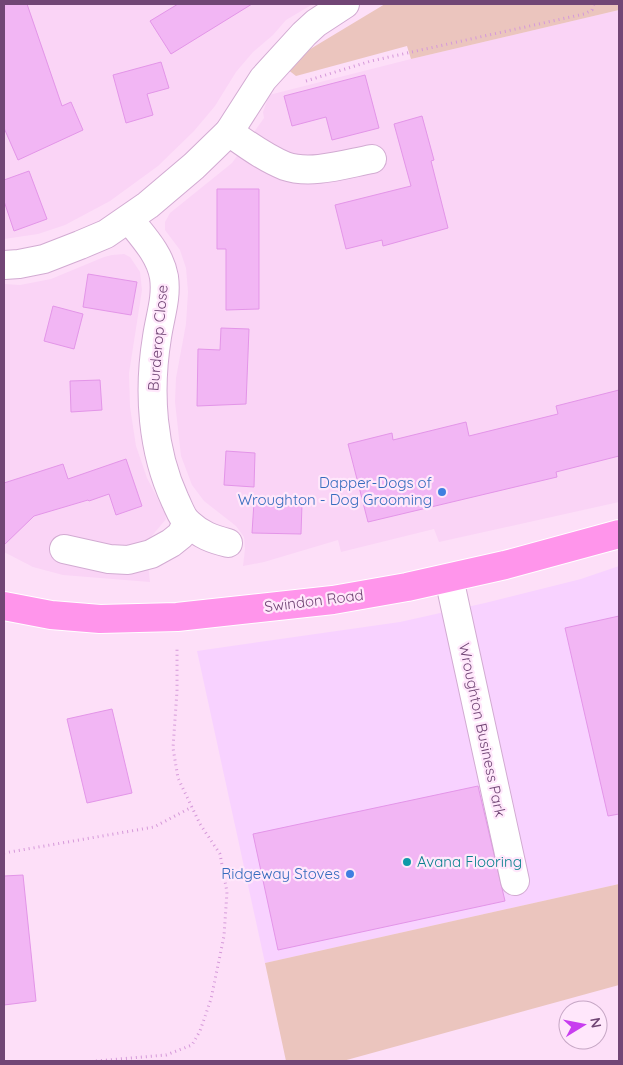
<svg xmlns="http://www.w3.org/2000/svg" width="623" height="1065" font-family="Quicksand,sans-serif">
<style>
.residential{fill:#fad4f6}
.commercial{fill:#f8d2ff}
.green{fill:#ebc5be}
.building{fill:#f2b6f4;stroke:#e395e8}
.lines{fill:none;stroke-linecap:round;stroke-linejoin:round}
.minor-casing{stroke:#d2abd2;stroke-width:30}
.major-casing{stroke:#fff;stroke-width:30}
.path{stroke:#d599d9;stroke-width:3;stroke-dasharray:1 4;stroke-linecap:butt}
.minor{stroke:#fff;stroke-width:28}
.major{stroke:#ff95eb;stroke-width:28}
.shop-dot{fill:#3f7fe0;stroke:#ffe7fb;stroke-width:2}
.culture-dot{fill:#0f9aa8;stroke:#ffe7fb;stroke-width:2}
.labels{text-anchor:middle;stroke-width:4.5;stroke-linejoin:round;paint-order:stroke}
.street-label{font-size:15px;fill:#714675;stroke:#ffe7fb}
.shop-label{font-size:15px;fill:#366cbe;stroke:#ffe7fb;text-anchor:end}
.culture-label{font-size:15px;fill:#0d838f;stroke:#ffe7fb;text-anchor:start}
</style>
<rect width="100%" height="100%" fill="#fddff8"/>
<g class="residential">
<path d="M4,4H313L286,20L273,35L253,52L236,72L215,106L194,131L158,166L110,201L65,225L38,234L4,239Z"/>
<path d="M619,10V502L439,542L434,529L341,552L338,540L264,562L243,566L245,549L244,537L236,526L204,501L192,485L181,456L175,402L176,378L186,324L188,292L186,268L180,250L165,230V222L170,213L232,163L264,118L263,112L269,95L411,59Z"/>
<path d="M124,254L130,257L140,272L142,290L129,373L130,407L136,446L147,478L165,513L166,519L150,538L146,546L150,582L63,575L33,567L4,552V284L20,285L51,279L104,257L112,255Z"/>
</g>
<path class="commercial" d="M619,566V884L265,963L197,651L400,622L485,603L581,579Z"/>
<g class="green">
<path d="M385,4H619V10L411,59L407,46L296,76L287,69L297,57Z"/>
<path d="M619,884V985L343,1061H286L265,963Z"/>
</g>
<g class="building">
<path d="M4,4H27L62,106L71,102L83,130L18,160L4,128Z"/>
<path d="M178,4H252L171,54L150,21Z"/>
<path d="M161,62L169,88L147,94L153,115L126,123L113,75Z"/>
<path d="M365,75L379,128L332,140L326,117L292,126L284,96Z"/>
<path d="M422,116L434,160L431,161L448,228L383,246L382,240L346,249L335,205L411,186L394,124Z"/>
<path d="M29,171L47,219L14,231L4,201V180Z"/>
<path d="M217,189H259V309L226,310V249H217Z"/>
<path d="M88,274L137,282L131,315L83,307Z"/>
<path d="M53,306L83,314L74,349L44,341Z"/>
<path d="M221,328L249,329L246,404L197,406L198,349L220,350Z"/>
<path d="M100,380L102,410L71,412L70,381Z"/>
<path d="M619,390V456L556,472L557,477L368,522L348,444L392,433L393,440L466,422L469,436L558,414L556,406Z"/>
<path d="M226,451L255,453L254,487L224,485Z"/>
<path d="M126,459L142,506L116,515L109,494L89,501L88,500L34,516L4,545V483L63,464L68,479Z"/>
<path d="M254,502L302,504L301,534L252,533Z"/>
<path d="M619,616V814L608,816L565,628Z"/>
<path d="M112,709L132,793L87,803L67,719Z"/>
<path d="M478,786L505,901L278,950L253,834Z"/>
<path d="M23,875L36,1001L4,1005V876Z"/>
</g>
<g class="lines">
<g class="minor-casing">
<g id="minor">
<path d="M229,132C246,144 265,158 285,166C311,175 345,164 372,159"/>
<path d="M129,219C143,237 160,254 164,277C167,298 160,316 157,337C148,392 152,450 175,500C179,508 182,518 188,523C201,535 212,539 228,543"/>
<path d="M4,265L19,264L44,259L80,245L106,234L148,205L194,166L229,132L263,79L304,34L316,23L345,4"/>
<path d="M64,549L109,559L128,560L151,554L171,543L181,535L187,522"/>
<path d="M449,578L515,881"/>
</g>
</g>
<g class="major-casing">
<path id="major" d="M4,606L51,615L100,619L177,617L333,600L407,587L505,565L619,534"/>
</g>
<g class="path">
<path d="M306,81L371,61L584,14L592,10L594,4"/>
<path d="M4,853L154,827L192,807"/>
<path d="M96,1061L166,1055L192,1045L200,1031L211,999L224,936L227,892L220,854L200,824L178,778L173,748L177,691V647"/>
</g>
<use href="#minor" class="minor"/>
<use href="#major" class="major"/>
</g>
<g class="shop-dot">
<circle cx="442" cy="492" r="5"/>
<circle cx="350" cy="874" r="5"/>
</g>
<circle class="culture-dot" cx="407" cy="862" r="5"/>
<g class="labels">
<g class="street-label">
<text transform="translate(158 338) rotate(-85)" y="5">Burderop Close</text>
<text transform="translate(314 601) rotate(-7)" y="5">Swindon Road</text>
<text transform="translate(482 730) rotate(78)" y="5">Wroughton Business Park</text>
</g>
<g class="shop-label">
<text x="432" y="488">Dapper-Dogs of<tspan x="432" dy="17">Wroughton - Dog Grooming</tspan></text>
<text x="340" y="879">Ridgeway Stoves</text>
</g>
<g class="culture-label">
<text x="417" y="867">Avana Flooring</text>
</g>
</g>
<rect width="623" height="1065" fill="none" stroke="#714675" stroke-width="10"/>
<g transform="translate(583 1025) rotate(80)"><circle r="24" fill="#ffe7fb" stroke="#c6a7c5"/>
<path d="M0-4L9 19L0 12L-9 19Z" fill="#c83def"/>
<text y="-8" font-size="14" font-weight="bold" text-anchor="middle" fill="#714675">N</text>
</g>
</svg>
